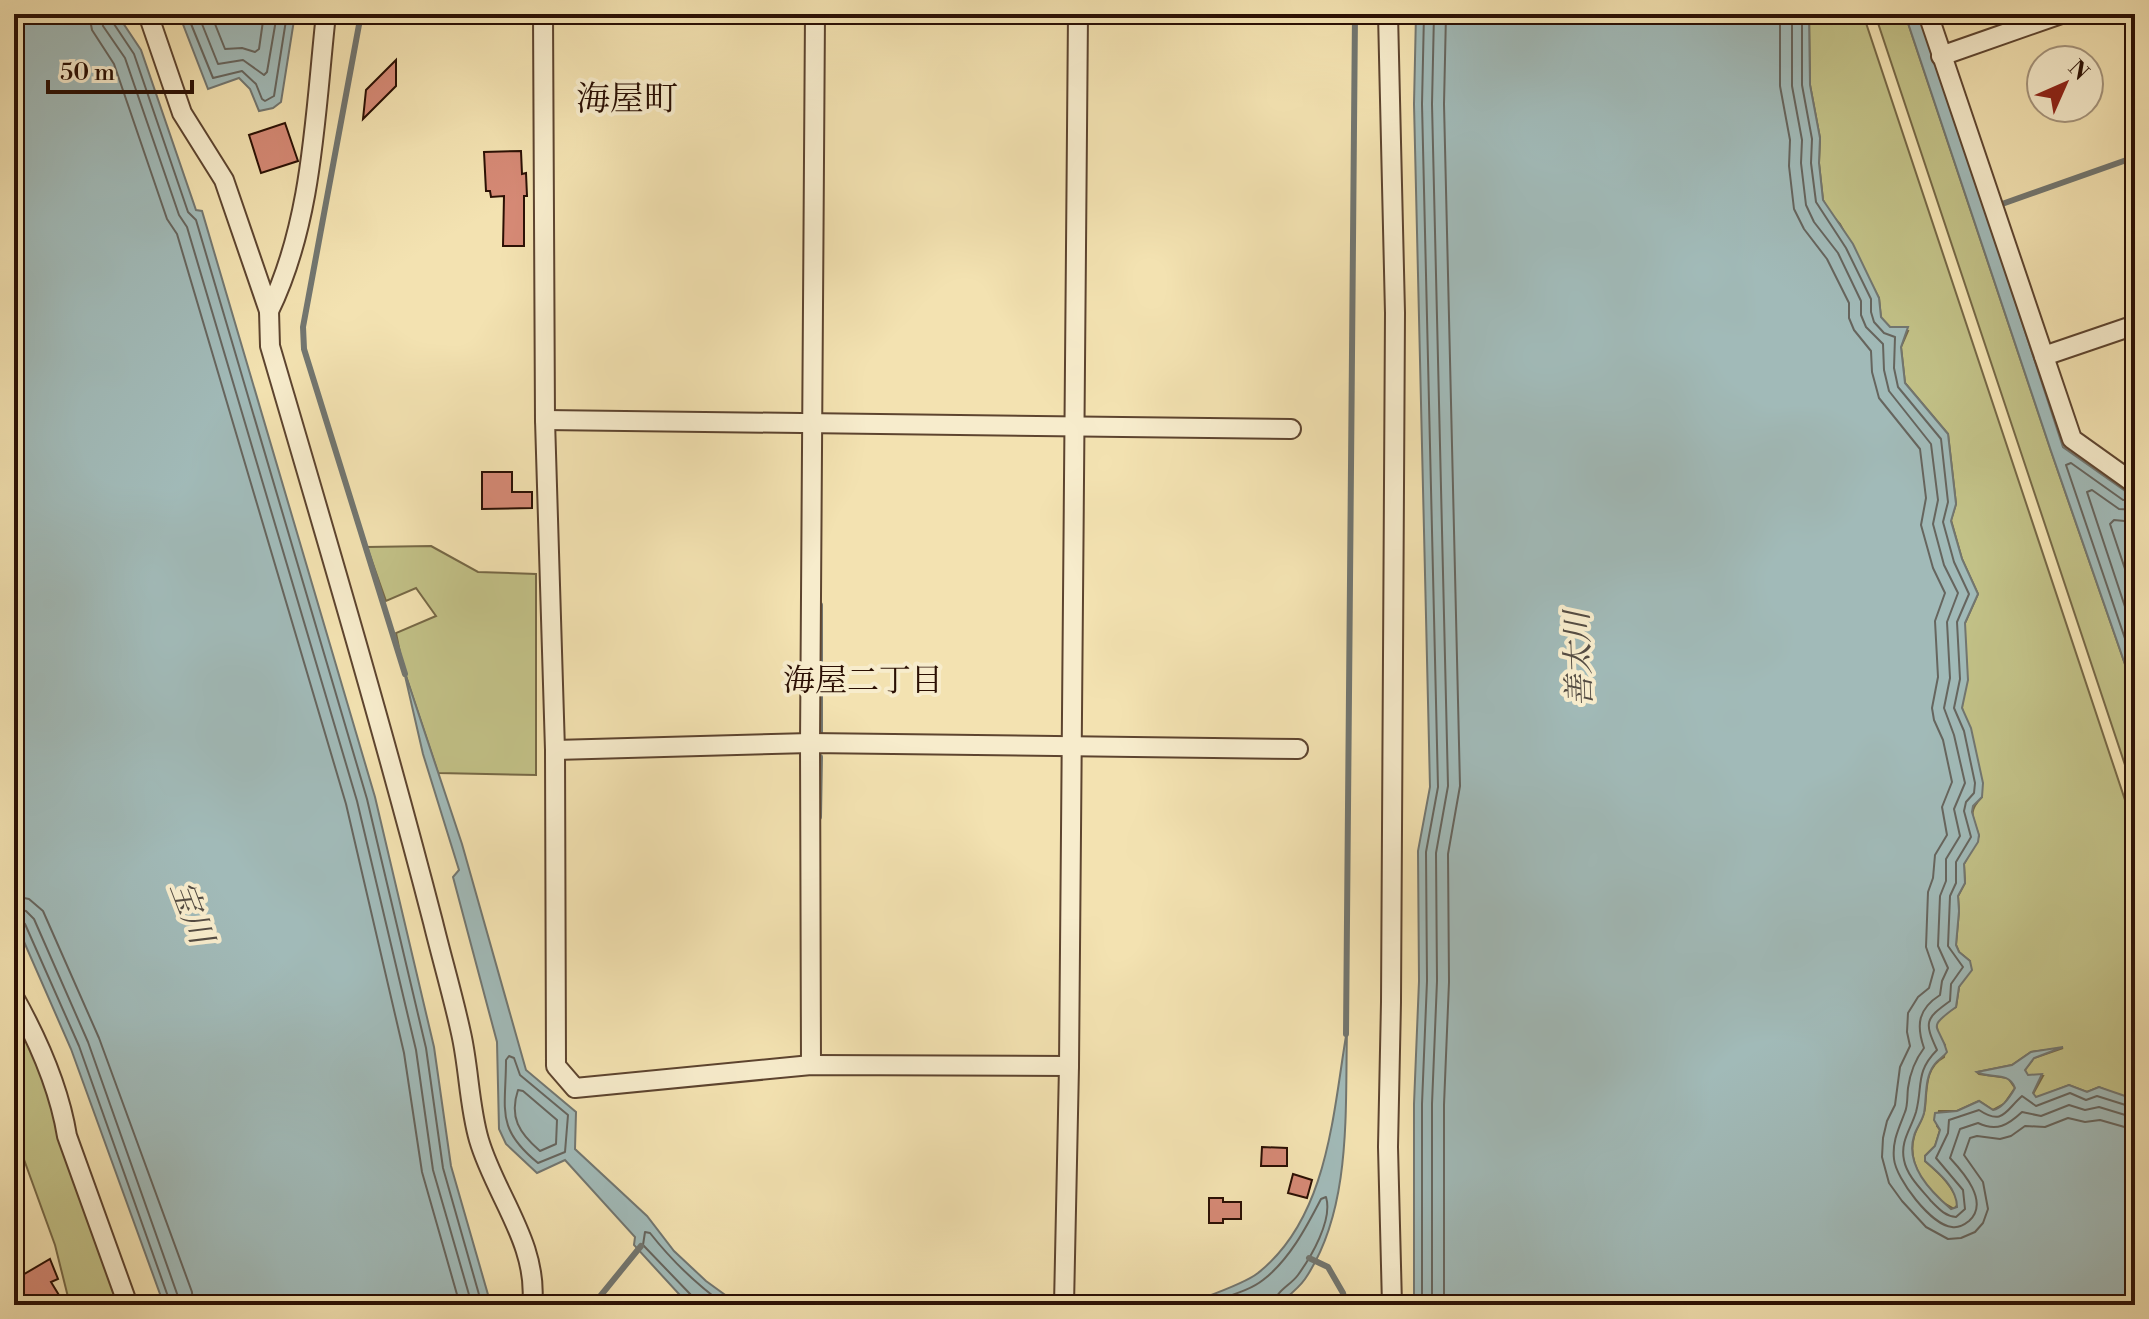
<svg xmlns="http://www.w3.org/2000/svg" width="2149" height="1319" font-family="'Libre Bodoni','Noto Serif JP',serif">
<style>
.green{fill:#c2c187;stroke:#766846;stroke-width:2}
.water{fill:#a1bab8;stroke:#727670;stroke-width:2}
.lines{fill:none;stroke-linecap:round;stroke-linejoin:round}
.shore{stroke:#66655e;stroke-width:2}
.stream{stroke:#727670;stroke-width:6}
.building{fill:#d58975;stroke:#2b1004;stroke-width:2}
.minor-casing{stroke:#5d442f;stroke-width:22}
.minor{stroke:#f7eccc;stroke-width:18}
.labels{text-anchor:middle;stroke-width:8;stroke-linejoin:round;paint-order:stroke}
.water-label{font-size:32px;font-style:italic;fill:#544c43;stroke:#f7eccc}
.neighbourhood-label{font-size:32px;fill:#2b1004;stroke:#f7eccc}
.quarter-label{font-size:34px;fill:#2b1004;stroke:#f7eccc}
</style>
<rect width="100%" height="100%" fill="#f3e2b1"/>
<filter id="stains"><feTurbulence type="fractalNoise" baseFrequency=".0025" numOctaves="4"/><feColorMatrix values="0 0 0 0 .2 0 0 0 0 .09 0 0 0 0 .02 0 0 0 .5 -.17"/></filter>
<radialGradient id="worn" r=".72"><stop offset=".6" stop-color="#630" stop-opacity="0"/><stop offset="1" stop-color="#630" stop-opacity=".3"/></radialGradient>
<g class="green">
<path d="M1809,14H1863L2135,830V1102L2099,1087L2087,1092L2069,1085L2036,1098L2033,1094L2043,1076L2027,1075L2025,1070L2034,1058L2063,1048L2031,1052L2012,1065L1977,1072L1979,1074L2008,1078L2015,1088L2004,1104L1993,1110L1979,1101L1957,1111H1939L1937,1126L1940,1130L1935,1146L1925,1156V1161C1939,1173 1954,1186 1958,1204L1954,1209C1930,1197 1906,1165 1914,1137C1916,1127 1924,1119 1925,1108C1927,1089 1925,1067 1944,1057L1945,1045L1939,1037L1936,1023L1942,1015L1956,1007L1959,987L1970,961L1959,952L1956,945L1959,911L1958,896L1965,883L1964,864L1979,836C1973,817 1967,812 1982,797L1962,708L1965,623L1978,594L1962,559L1951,520L1956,504L1948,434L1905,383L1901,347L1908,331L1890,327L1881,318L1879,298L1840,224L1829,212L1823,200L1819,163L1820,138L1810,85Z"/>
<path d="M1875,14H1905L2051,451L2135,693V795Z"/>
<path d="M431,546L478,572L536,574V775L438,773L403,667L396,633L436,616L416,588L386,601L367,547Z"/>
<path d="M14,1012L59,1115L122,1305H70L55,1245L14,1132Z"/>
</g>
<g class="water">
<path d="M14,14H117L141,50L196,210L202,211L375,797L434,1047L451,1166L491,1305H164L71,1049L14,919Z"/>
<path d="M179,14H295L281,102L273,108L259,111L250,89L239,78L208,89Z"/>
<path d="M1416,14H1809L1810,85L1820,138L1819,163L1823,200L1853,244L1879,298L1881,317L1890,327H1908L1901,347L1905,383L1948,434L1956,504L1951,521L1962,559L1978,594L1965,623L1968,680L1962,708L1971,728L1983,783L1982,797L1973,806L1972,812L1979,835L1978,842L1964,864L1965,883L1958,896L1959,911L1956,945L1959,952L1970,961L1972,970L1959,987L1956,1007C1924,1030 1940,1024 1947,1052C1943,1058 1938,1059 1934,1065C1924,1079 1927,1097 1924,1113C1922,1122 1916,1128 1914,1136C1905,1165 1930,1191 1951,1209L1957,1207C1957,1188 1939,1173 1925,1161V1156L1935,1146L1940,1130L1934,1120L1935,1113L1957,1111L1979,1101L1993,1110C2003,1108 2010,1097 2015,1088C2009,1071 1990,1079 1977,1072L2012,1065L2031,1052L2063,1047L2034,1058L2025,1070L2028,1075L2042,1074L2033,1093L2036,1097L2069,1085L2087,1092L2099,1087L2125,1096L2135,1102V1305H1414V1104L1419,981L1418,851L1430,787L1414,104Z"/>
<path d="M1905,14H1921L2063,447L2128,493L2135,491V502L2133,503L2135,510V693L2051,451Z"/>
<path d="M403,667L462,844L526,1070L576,1112L575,1149L647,1216L674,1251L706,1281L739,1305H689L634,1245L635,1237L565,1160L537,1173L506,1144L499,1129L497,1042L453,877L459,870L423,754Z"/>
<path d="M1347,1030C1345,1111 1352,1210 1305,1279C1298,1289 1287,1297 1278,1305H1185C1204,1297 1243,1285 1258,1273C1329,1217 1333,1111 1347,1030Z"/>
</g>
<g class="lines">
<g class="shore">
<path d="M89,14L92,30L114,64L167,219L177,234L346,804L404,1053L422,1172L460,1305"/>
<path d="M101,14L103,26L125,58L179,215L187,227L357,801L416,1050L433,1170L472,1305"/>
<path d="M111,14L112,21L134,54L188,212L196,220L367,799L426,1048L443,1168L482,1305"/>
<path d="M187,14L213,78L242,71L256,84L262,99L265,101L274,96L287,14"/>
<path d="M198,14L218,64L243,60L264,75L267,72L277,14"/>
<path d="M211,14L225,49L242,48L255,52L259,49L264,14"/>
<path d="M1780,14V86L1790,140L1789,166L1794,209L1804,229L1827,259L1849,303V318L1854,330L1871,351L1872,372L1879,398L1920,449L1926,498L1921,525L1933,568L1945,593L1935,621L1938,677L1932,708L1934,720L1943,740L1952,782L1942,807L1947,835L1935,855L1933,878L1928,892L1926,947L1934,970L1929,988L1918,997L1908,1013L1907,1032L1910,1046L1900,1067L1895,1105L1887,1121L1883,1138L1882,1157L1889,1183L1902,1201L1926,1227L1948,1239L1961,1238L1975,1232L1983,1223L1988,1209L1983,1182L1964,1155L1970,1138L1977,1136L2000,1139L2011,1136L2025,1126L2045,1127L2068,1118L2085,1122L2100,1120L2135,1130"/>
<path d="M1792,14V86L1802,140L1801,163L1806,205L1814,222L1838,253L1861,301V315L1866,327L1883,344L1884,370L1889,391L1931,444L1938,500L1933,524L1944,565L1958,593L1947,622L1950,678L1944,708L1954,735L1965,783L1954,809L1960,836L1946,859V881L1940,896L1938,946L1948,968L1942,981L1940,995C1918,1009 1916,1025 1924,1048C1915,1060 1910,1073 1908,1088C1907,1096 1908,1105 1905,1112C1899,1128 1892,1141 1894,1159C1896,1179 1931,1225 1952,1227C1958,1228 1964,1225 1969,1221C1990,1202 1963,1172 1950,1158L1960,1129L1978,1123C1997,1132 2008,1125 2022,1112L2041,1116L2069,1105L2085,1110L2099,1107L2135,1118"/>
<path d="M1802,14V85L1812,139L1811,163L1816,202L1846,248L1871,299V312L1874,322L1884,333L1895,337L1894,368L1898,387L1941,439L1948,502L1943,522L1954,562L1969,594L1957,622L1960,679L1954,708L1964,731L1975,783L1974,793L1966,802L1964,811L1971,837L1956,862V883L1950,896L1948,946L1963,967L1951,984L1950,1001C1925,1019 1924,1022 1937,1050C1915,1072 1923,1086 1916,1112C1911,1129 1900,1141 1904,1160C1907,1176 1921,1189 1931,1201C1939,1209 1945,1216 1956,1217L1965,1209L1963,1190L1936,1158L1948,1133L1949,1120L1979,1110C2003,1126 2005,1111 2022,1096L2036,1106L2070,1093L2086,1100L2097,1096L2135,1108"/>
<path d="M2135,499L2123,500L2071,463L2066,465L2135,668"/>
<path d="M2135,510L2119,509L2092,490L2087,492L2135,637"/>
<path d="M2135,522L2114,520L2110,524L2135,599"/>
<path d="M14,896L29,899L43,911L99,1038L192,1292L193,1305"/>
<path d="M14,909L26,911L34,919L88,1042L181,1305"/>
<path d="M14,919H20L25,924L79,1046L171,1305"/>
<path d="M509,1056L514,1058L520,1075L568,1115L565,1152L538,1163C495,1128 506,1110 506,1060Z"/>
<path d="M518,1090L523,1091L557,1120L556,1144L540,1151C519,1133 509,1117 518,1090Z"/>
<path d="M694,1305L692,1296L643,1245L645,1232L650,1233C672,1261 696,1284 725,1305"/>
<path d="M1205,1305C1223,1297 1248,1292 1263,1280C1289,1260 1306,1228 1321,1199L1326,1197C1333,1220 1311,1257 1298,1275C1290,1286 1275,1291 1274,1305"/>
<path d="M1422,1305V1104L1427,981L1426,852L1438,787L1422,104L1424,14"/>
<path d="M1432,1305V1104L1437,981L1436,853L1448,786L1432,104L1434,14"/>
<path d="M1444,1305V1105L1449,982L1448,854L1460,786L1444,104L1446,14"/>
</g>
<g class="stream">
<path d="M361,14L303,327L304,349L405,674"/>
<path d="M2002,204L2135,157"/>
<path d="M820,605V737"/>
<path d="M819,817L820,757"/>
<path d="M1346,1034L1355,14"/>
<path d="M1309,1258L1328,1267L1343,1293L1346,1305"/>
<path d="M593,1305L641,1246"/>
</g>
</g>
<g class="building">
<path d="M396,60V86L363,119L366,90Z"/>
<path d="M285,123L298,161L261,173L249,135Z"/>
<path d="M521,151L522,174L526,173L527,196H524V246H503L504,196L491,197L490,191H486L484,152Z"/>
<path d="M482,472H512V492H532V508L482,509Z"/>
<path d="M1262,1147L1287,1148V1166H1261Z"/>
<path d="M1293,1174L1312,1180L1307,1198L1288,1193Z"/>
<path d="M1209,1198H1223V1202H1241V1219H1223V1223H1209Z"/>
<path d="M50,1259L58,1279L51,1282L65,1305H25L14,1286V1280Z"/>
</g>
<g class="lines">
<g class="minor-casing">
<g id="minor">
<path d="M148,14L182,113L224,180L269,311L270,346C326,537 383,729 433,922C442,959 453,996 461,1033C469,1068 469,1106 479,1140C495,1195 539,1245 532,1305"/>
<path d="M543,14L545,420L555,750L556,1066L575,1088L811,1065L1069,1066"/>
<path d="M1388,14L1395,313L1391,1002L1388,1147L1392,1305"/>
<path d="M1928,14L2072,439L2135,484"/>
<path d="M1941,56L2061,14"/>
<path d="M269,311C313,221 315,113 326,14"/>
<path d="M2044,356L2135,325"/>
<path d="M545,420L1291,429"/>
<path d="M555,750L810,743L1298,749"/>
<path d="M14,997C38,1040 59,1087 67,1136L128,1305"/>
<path d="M811,1065L810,743L815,14"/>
<path d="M1064,1305L1069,1066L1078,14"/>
</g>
</g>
<use href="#minor" class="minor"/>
</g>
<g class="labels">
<g class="water-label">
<text transform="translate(1578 659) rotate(-92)" y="11">善太川</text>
<text transform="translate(192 912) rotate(69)" y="11">宝川</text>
</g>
<g class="neighbourhood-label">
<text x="863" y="691">海屋二丁目</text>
</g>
<g class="quarter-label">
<text x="627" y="110">海屋町</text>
</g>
</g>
<rect width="2149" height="1319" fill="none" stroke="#f3e2b1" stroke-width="48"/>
<rect x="16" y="16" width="2117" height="1287" fill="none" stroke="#2b1004" stroke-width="4"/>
<rect x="24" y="24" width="2101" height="1271" fill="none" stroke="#2b1004" stroke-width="2"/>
<g transform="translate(2065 84) rotate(45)"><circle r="38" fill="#f7eccc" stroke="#a5947c" stroke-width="2"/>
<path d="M0-6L14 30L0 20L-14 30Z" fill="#8f2418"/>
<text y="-12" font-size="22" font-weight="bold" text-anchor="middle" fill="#2b1004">N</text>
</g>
<path d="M48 80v12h144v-12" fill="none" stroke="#2b1004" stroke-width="4"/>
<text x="60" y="80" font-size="24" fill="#2b1004" stroke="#f7eccc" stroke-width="6" paint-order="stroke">50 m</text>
<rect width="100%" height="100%" filter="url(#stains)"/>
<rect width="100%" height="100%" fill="url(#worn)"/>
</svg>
